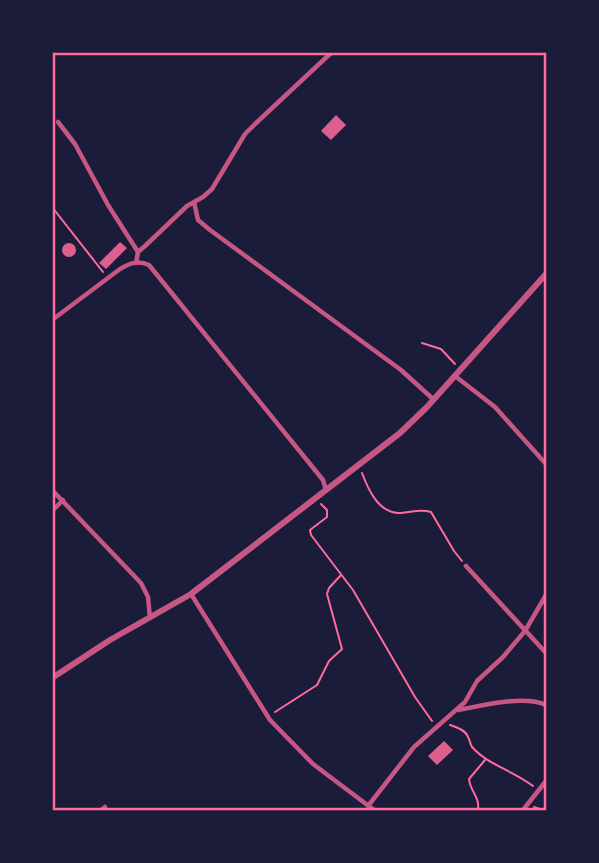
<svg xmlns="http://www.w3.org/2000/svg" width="599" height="863" font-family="'Source Sans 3',sans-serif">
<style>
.building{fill:#dd5f8e}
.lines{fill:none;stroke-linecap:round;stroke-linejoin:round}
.path{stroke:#ff6b9d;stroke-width:2}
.minor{stroke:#c65784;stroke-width:4.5}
.tertiary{stroke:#c65784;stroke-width:6}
.neatline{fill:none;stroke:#ff6b9d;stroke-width:2.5}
</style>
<rect width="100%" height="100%" fill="#1b1b3a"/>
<g class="building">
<path d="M336,115L346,125L331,140L321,131Z"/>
<path d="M120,242L127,248L106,269L99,263Z"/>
<circle cx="69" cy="250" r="7"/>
<path d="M444,741L453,750L437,765L428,756Z"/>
</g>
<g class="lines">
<g class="path">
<path d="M52,207L103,272"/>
<path d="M422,343L441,349L455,364"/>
<path d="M362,473C368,489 378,512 398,513C410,513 419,508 431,512L454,551L462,561"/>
<path d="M321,504L327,510V517L310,530L311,535L353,590L415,697L432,721"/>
<path d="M275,712L317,685L329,661L342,649L327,594L329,588L341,575"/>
<path d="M450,725C456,727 466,730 468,737C470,740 470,744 472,747C488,765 514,771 533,786"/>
<path d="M534,807L542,810"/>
<path d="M478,810C480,797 470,791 469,779L485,760"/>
</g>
<g class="minor">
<path d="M58,122L75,144L108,205L138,252"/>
<path d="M194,202L198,220L210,230L401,370L433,399"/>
<path d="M136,263L138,252L145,246L187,206L203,197L212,189L245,134L255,124L332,52"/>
<path d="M52,320L120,269C130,263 138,260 149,265L323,480L326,490"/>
<path d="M455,376L495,407L546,464"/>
<path d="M52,490L141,583L148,597L150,618"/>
<path d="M52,511L63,500"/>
<path d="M466,566L546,653"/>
<path d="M191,594L270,720L313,764L374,810"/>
<path d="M459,710C482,705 525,695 546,705"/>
<path d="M368,806L414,747L465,702L477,681L503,657L525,631L546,595"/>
<path d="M101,810L105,807"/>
<path d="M523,810L546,781"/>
</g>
<path class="tertiary" d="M52,678L110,640L191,594L400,433L427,407L546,274"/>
</g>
<rect width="599" height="863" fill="none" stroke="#1b1b3a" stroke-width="108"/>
<rect x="54" y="54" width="491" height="755" class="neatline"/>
</svg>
